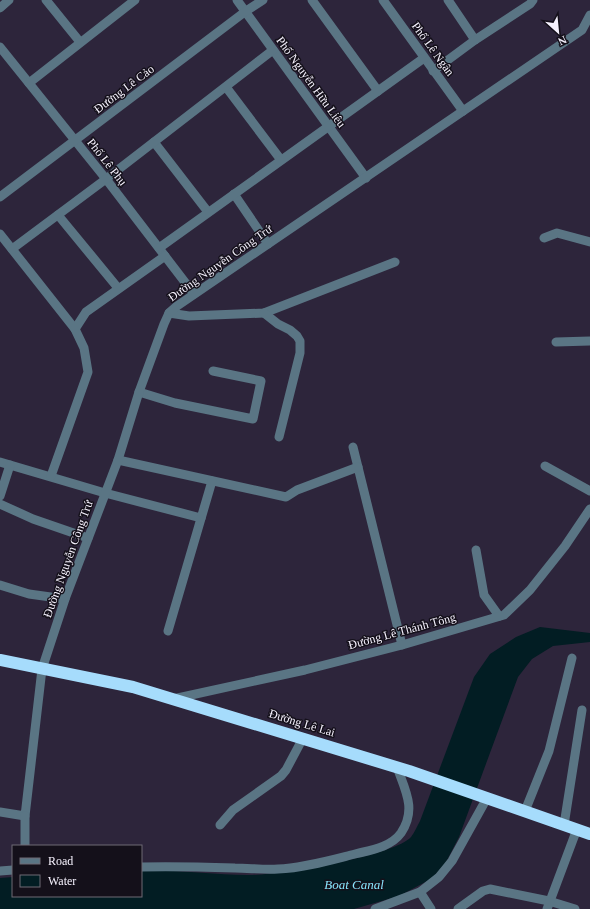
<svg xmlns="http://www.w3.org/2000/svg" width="590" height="909" font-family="'Times New Roman',serif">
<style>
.water{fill:#021d23}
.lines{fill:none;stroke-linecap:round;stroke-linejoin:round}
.street{stroke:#5a7584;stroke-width:9}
.highway{stroke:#a6dcfc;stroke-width:12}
.labels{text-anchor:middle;stroke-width:3;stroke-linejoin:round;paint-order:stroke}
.street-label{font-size:12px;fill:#f6f2fe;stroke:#14101a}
.water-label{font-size:13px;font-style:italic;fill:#87e5fd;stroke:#14101a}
</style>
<rect width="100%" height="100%" fill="#2d253b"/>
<path class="water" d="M540,627L590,633V642L553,646L532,659L518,677L459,837L445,864L431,879L399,896L354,909H0V878L13,877V896H141V871C176,869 212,875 247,875C275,876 394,856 411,837C415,832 417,826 420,821L474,677L490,654L516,637Z"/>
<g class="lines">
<g class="street">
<path d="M46,0L80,42"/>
<path d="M237,0L366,178"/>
<path d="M312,0L378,91"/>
<path d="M383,0L463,111"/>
<path d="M448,0L475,40"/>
<path d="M0,8L9,0"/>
<path d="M0,47L106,179L194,294"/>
<path d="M433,71L475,40L530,4L533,0"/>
<path d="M29,83L135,0"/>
<path d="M226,87L281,160"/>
<path d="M154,142L208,212"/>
<path d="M234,194L268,244"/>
<path d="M0,197L246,11L263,0"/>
<path d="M58,215L118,288"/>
<path d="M0,234L75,329"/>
<path d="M544,238L557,233L590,242"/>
<path d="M159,248L424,58"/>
<path d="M12,249L106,179L273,50"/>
<path d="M169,313L189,316L264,313L395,262"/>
<path d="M264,313L278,324L290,330L297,336L300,341V353L279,437"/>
<path d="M556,342L590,341"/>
<path d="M139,392L175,403L253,419L261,381L213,371"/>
<path d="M353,447L402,645"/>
<path d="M118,460L286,497L297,490L358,467"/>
<path d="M0,462L105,493L201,518"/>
<path d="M545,466L590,491"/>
<path d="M51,476L88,372L84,348L75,329L86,312L165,256"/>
<path d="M0,496L10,465"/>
<path d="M0,504L33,519L88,538"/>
<path d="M476,550L484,595L499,616"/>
<path d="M0,585L29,594L65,599"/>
<path d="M168,631L212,481"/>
<path d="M173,699L305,670L402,645L504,615L530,590L565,546L590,509"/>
<path d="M525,811L549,751L572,658"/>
<path d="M0,812L25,816L42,669L65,599L118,460L139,392L164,324L169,313L177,306L582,30L590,15"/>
<path d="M25,816V846"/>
<path d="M220,825L233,810L281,776L286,770L303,738"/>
<path d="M564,825L582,710"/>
<path d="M141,867C172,866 204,867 235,868C249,868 264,870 278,869C303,868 331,860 355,854C371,850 391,847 401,833C417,809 405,790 397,767"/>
<path d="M0,871L13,870"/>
<path d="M420,892L431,909"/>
<path d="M375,909L420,892L439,877L452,861L487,798"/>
<path d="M458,909L483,891L490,889L549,901L575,909"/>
<path d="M547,909L577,829"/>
</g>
<path class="highway" d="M0,660L133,687L409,771L590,834"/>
</g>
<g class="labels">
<g class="street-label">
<text transform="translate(433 49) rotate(54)" y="4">Phố Lê Ngân</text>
<text transform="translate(311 82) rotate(54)" y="4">Phố Nguyễn Hữu Liêu</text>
<text transform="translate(124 89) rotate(-37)" y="4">Đường Lê Cảo</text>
<text transform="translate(107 162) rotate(52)" y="4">Phố Lê Phụ</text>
<text transform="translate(220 263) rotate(-35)" y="4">Đường Nguyễn Công Trứ</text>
<text transform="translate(68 559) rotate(-70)" y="4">Đường Nguyễn Công Trứ</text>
<text transform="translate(402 631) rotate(-15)" y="4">Đường Lê Thánh Tông</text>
<text transform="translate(302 723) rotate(17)" y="4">Đường Lê Lai</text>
</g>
<g class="water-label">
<text x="354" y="889">Boat Canal</text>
</g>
</g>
<rect x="12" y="845" width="130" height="52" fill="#14101a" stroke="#6e6a75"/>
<rect x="20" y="858" width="20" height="6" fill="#5a7584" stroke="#6e6a75"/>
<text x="48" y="865" font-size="12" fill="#f6f2fe">Road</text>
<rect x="20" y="875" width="20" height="12" fill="#021d23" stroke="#6e6a75"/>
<text x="48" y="885" font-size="12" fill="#f6f2fe">Water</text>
<g transform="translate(558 32) rotate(153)" stroke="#14101a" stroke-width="3" paint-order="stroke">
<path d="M0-3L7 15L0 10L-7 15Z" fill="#f6f2fe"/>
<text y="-6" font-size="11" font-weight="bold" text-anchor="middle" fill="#f6f2fe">N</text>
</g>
</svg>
